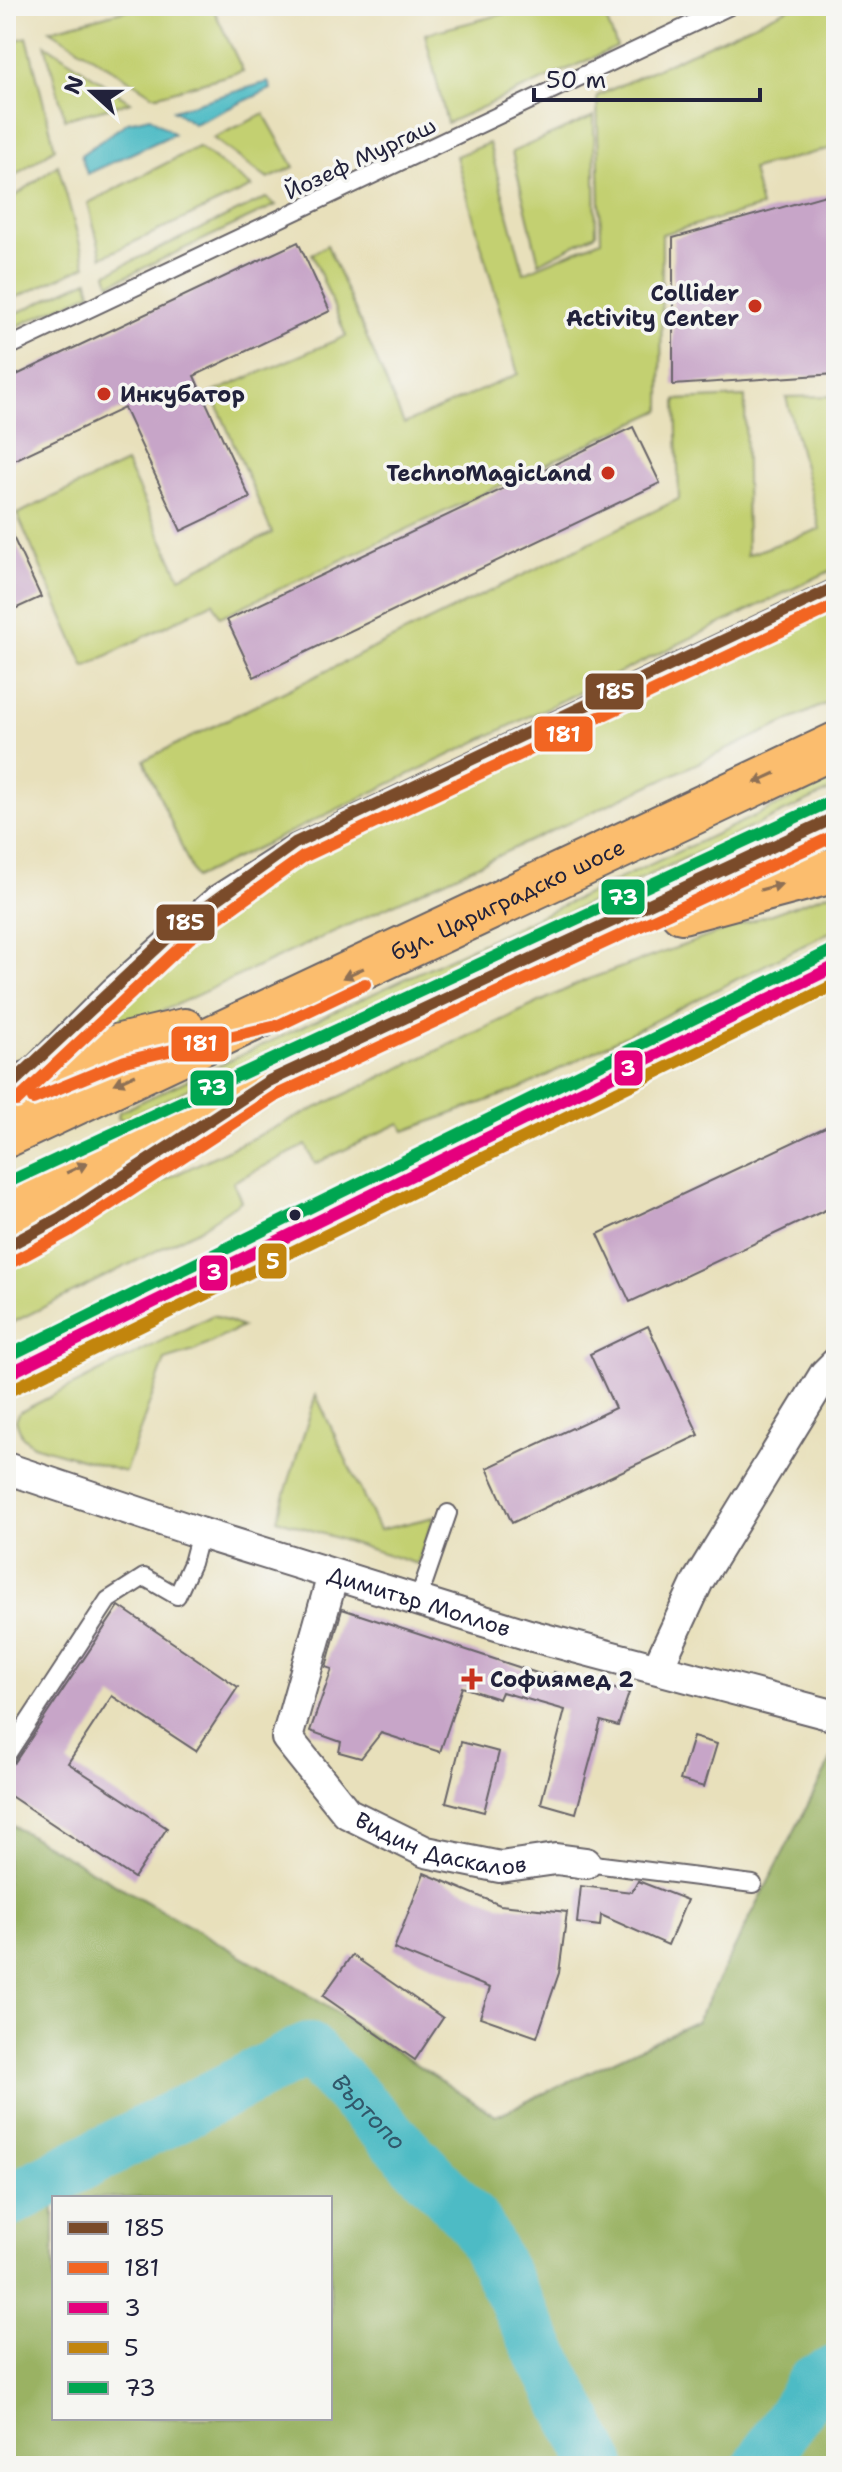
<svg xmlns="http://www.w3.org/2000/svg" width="842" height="2472" font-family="'Shantell Sans',sans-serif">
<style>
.green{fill:#c3d071;stroke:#727956;stroke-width:2}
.forest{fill:#9ab263;stroke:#5e6a4f;stroke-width:2;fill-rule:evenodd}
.water{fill:#4dbbc5;stroke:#386e80;stroke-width:2}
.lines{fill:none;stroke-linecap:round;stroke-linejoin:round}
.river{stroke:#4dbbc5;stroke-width:54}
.building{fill:#c7a5c8}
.lane-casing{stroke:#676468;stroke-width:20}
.street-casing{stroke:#676468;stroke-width:34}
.highway-casing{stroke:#676468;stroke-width:48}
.lane{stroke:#fff;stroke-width:16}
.street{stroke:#fff;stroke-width:30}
.highway{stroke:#fbbd6e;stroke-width:44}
.bus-1-casing{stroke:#f6f6f2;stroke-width:18}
.bus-2-casing{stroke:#f6f6f2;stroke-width:18}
.bus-3-casing{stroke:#f6f6f2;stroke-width:18}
.bus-4-casing{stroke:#f6f6f2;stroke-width:18}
.bus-5-casing{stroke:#f6f6f2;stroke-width:18}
.bus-1{stroke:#7a4b2a;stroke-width:12}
.bus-2{stroke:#f26522;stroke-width:12}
.bus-3{stroke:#e5007d;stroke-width:12}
.bus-4{stroke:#c2850f;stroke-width:12}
.bus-5{stroke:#00a651;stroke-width:12}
.oneway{fill:#8e7054}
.poi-dot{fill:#c8321e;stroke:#f6f6f2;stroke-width:3}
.bus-dot{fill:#22223b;stroke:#f6f6f2;stroke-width:3}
.labels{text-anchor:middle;stroke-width:7;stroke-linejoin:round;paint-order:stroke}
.street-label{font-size:22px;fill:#22223b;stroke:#f6f6f2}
.poi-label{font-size:22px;font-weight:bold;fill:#22223b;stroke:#f6f6f2;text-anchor:end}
.water-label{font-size:24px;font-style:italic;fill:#31586b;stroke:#f6f6f2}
.line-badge{stroke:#f6f6f2;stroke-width:3}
.badge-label{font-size:22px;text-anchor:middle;font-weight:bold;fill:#fff}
</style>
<rect width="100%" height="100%" fill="#f6f6f2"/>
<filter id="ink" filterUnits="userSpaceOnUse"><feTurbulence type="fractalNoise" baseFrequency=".0125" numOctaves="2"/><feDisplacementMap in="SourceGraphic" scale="16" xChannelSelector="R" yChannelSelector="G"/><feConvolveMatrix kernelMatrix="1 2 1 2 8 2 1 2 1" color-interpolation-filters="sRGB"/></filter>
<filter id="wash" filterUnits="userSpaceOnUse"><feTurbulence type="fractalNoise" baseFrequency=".006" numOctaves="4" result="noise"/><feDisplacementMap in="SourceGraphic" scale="32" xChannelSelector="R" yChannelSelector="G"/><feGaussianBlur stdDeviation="1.8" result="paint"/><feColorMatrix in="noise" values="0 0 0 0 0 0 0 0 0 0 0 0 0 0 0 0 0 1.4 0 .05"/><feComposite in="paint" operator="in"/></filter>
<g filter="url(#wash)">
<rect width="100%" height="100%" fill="#e8e0bb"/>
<g class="green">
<path d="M141,6H212L243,71L155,96L50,30Z"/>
<path d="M534,6H601L617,47L447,123L425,34Z"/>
<path d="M793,6H836V147L752,169L761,207L662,234L661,410L220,617L213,602L85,667L17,514L126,463L180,577L272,533L212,393L346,336L312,254L327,245L404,424L518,374L456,156L489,143L524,273L601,240L597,96Z"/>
<path d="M27,37L55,148L6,182V43Z"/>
<path d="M45,44L131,102L65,119Z"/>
<path d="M264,114L294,167L268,179L213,138Z"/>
<path d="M594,116L596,234L539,263L512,152Z"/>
<path d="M198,147L252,187L102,257L88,203Z"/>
<path d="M58,165L86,266L6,302V203Z"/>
<path d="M266,198L276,205L110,284L107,273Z"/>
<path d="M88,280L91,293L6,331V318Z"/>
<path d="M836,396V568L195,878L144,760L679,499L676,400L745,397L747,555L820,529L786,397Z"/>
<path d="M836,603V699L87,1046L61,1049L182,937L262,878L415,801Z"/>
<path d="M836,778V788L123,1120L118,1118L119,1112Z"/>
<path d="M836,891V929L522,1088L405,1131L400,1123L315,1164L306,1145L233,1182L241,1201L198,1230L6,1326V1266L158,1183L586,980Z"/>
<path d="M213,1315L242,1327L194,1351L165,1360L125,1472L33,1445L22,1436L16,1420L20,1412Z"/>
<path d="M316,1395L379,1530L434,1517L417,1564L277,1519Z"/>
</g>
<path class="forest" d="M836,1750V2466H6V1822L295,1986L496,2116L697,2021ZM54,2198H330V2418H54Z"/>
<g class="water">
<path d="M268,82L271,89L194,124L173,110Z"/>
<path d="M150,117L174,134L87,174L81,155L128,122Z"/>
</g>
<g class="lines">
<g class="river">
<path id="s1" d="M6,2202L308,2049L476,2224L600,2466"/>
<path d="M760,2466L814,2382L836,2372"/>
</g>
</g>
<g id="blocks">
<g class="building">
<path d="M836,192V374L673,385V238Z"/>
<path d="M298,242L330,311L194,376L250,498L181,531L124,408L6,464V380Z"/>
<path d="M633,427L660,483L254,677L227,620Z"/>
<path d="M6,522L41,597L6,613Z"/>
<path d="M836,1122V1205L630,1302L598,1234Z"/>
<path d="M648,1326L699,1435L512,1523L487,1468L615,1408L590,1354Z"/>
<path d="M119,1606L238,1687L196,1751L112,1696L68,1763L167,1828L134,1878L6,1793V1768L15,1762Z"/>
<path d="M342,1609L552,1678L554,1672L629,1693L618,1726L601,1721L576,1813L541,1803L565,1710L502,1692L499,1699L462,1687L440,1752L381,1733L361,1758L339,1752L341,1742L310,1731L332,1669L326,1667Z"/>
<path d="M693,1737L717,1744L704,1787L680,1780Z"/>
<path d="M461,1742L499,1752L484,1812L446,1802Z"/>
<path d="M424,1873L500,1905L567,1912L559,1973L537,2037L480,2017L490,1988L394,1949Z"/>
<path d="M638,1881L687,1900L668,1945L601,1915L600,1926L577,1923L581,1886L632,1892Z"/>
<path d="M352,1955L443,2018L415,2060L323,1996Z"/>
</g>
</g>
</g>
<g filter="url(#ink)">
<use href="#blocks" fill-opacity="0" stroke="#676468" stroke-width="2"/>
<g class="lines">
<g class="lane-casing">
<g id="lane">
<path d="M6,348L730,6"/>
<path d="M30,1067L110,987L214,895L295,843L836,587"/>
<path d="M418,1600L448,1513"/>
<path d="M6,1756L108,1600L144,1577L177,1596L192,1563L200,1533"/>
<path d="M586,1863L753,1884"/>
</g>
</g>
<g class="street-casing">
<g id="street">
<path d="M6,1375L836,966"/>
<path id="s2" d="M6,1468L200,1533L529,1635L836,1716"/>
<path id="s3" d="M333,1575L287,1738L347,1813L426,1852L500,1867L556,1859L586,1863"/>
<path d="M658,1667L698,1581L825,1374L836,1363"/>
</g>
</g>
<g class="highway-casing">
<g id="highway">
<path d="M682,911L836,870"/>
<path d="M6,1093L120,1046L184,1031"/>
<path id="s4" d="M6,1135L836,745"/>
<path d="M6,1201L836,817"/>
<path d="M6,1247L60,1218L150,1159"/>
</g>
</g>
<use href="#lane" class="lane"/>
<use href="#street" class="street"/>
<use href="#highway" class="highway"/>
<g class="bus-1-casing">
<g id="bus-1">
<path d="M6,1089L179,927L295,843L836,587"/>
<path d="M6,1247L60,1218L269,1081L836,817"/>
</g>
</g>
<g class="bus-2-casing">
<g id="bus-2">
<path d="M33,1099L125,1061L277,1026L365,984"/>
<path d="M17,1101L189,939L303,857L836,605"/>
<path d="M14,1261L69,1231L277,1095L836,835"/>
</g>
</g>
<g class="bus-3-casing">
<path id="bus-3" d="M6,1375L836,966"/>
</g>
<g class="bus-4-casing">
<path id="bus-4" d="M13,1389L836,984"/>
</g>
<g class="bus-5-casing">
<g id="bus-5">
<path d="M6,1183L829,802"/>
<path d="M6,1357L829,952"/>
</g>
</g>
<use href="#bus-1" class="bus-1"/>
<use href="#bus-2" class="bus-2"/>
<use href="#bus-3" class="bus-3"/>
<use href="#bus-4" class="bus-4"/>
<use href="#bus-5" class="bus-5"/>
</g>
<defs><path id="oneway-solid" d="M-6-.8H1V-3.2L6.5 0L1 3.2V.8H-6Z" transform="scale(2)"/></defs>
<g class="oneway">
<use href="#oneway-solid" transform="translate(765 778) rotate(155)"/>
<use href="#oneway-solid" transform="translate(771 887) rotate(-15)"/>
<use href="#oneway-solid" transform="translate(353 973) rotate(155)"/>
<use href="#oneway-solid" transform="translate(125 1079) rotate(155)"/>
<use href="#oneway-solid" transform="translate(77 1168) rotate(-25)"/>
</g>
</g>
<g class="poi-dot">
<circle cx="755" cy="306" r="8"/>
<circle cx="104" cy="394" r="8"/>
<circle cx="608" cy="473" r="8"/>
<path d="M468 1667h8v8h8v8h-8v8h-8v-8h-8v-8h8z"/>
</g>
<circle class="bus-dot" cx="295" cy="1215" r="7"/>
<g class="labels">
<g class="street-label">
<text transform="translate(360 158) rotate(-25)" y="8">Йозеф Мургаш</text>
<text dy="8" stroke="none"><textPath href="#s4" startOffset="554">бул. Цариградско шосе</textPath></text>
<text dy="8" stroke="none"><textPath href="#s2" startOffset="434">Димитър Моллов</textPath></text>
<text dy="8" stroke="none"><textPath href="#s3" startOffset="366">Видин Даскалов</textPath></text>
</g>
<g class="poi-label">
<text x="739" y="301">Collider<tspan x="739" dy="25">Activity Center</tspan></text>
<text x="120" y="402" text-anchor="start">Инкубатор</text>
<text x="592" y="481">TechnoMagicLand</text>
<text x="490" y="1687" text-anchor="start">Софиямед 2</text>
</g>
<g class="water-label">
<text dy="8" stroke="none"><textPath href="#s1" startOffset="426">Въртопо</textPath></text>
</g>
</g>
<g class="line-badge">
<rect x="584" y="672" width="61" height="39" rx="8" fill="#7a4b2a"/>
<rect x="533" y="715" width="61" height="38" rx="8" fill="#f26522"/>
<rect x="600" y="878" width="46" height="38" rx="8" fill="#00a651"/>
<rect x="155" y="903" width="61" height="39" rx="8" fill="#7a4b2a"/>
<rect x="170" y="1025" width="60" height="38" rx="8" fill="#f26522"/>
<rect x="613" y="1049" width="31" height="38" rx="8" fill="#e5007d"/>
<rect x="189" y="1069" width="46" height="38" rx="8" fill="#00a651"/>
<rect x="257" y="1242" width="31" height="38" rx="8" fill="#c2850f"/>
<rect x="198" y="1254" width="31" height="38" rx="8" fill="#e5007d"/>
</g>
<g class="badge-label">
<text x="615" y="699">185</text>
<text x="563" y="742">181</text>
<text x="623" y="905">73</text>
<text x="185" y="930">185</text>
<text x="200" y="1051">181</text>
<text x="628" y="1076">3</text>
<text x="212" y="1095">73</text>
<text x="273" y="1269">5</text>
<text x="214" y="1280">3</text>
</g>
<rect width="842" height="2472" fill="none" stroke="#f6f6f2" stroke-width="32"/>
<rect x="52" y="2196" width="280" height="224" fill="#f6f6f2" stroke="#a1a1a9" stroke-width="2"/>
<rect x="68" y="2222" width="40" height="12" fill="#7a4b2a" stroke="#a1a1a9" stroke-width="2"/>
<text x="124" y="2236" font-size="24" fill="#22223b">185</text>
<rect x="68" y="2262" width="40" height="12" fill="#f26522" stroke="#a1a1a9" stroke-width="2"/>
<text x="124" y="2276" font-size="24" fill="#22223b">181</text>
<rect x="68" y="2302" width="40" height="12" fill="#e5007d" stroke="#a1a1a9" stroke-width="2"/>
<text x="124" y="2316" font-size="24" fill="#22223b">3</text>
<rect x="68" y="2342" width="40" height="12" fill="#c2850f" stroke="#a1a1a9" stroke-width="2"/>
<text x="124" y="2356" font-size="24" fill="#22223b">5</text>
<rect x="68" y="2382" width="40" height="12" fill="#00a651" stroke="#a1a1a9" stroke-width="2"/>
<text x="124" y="2396" font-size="24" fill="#22223b">73</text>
<g transform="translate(92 92) rotate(291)" stroke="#f6f6f2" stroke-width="6" paint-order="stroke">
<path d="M0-6L14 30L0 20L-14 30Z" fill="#22223b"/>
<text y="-12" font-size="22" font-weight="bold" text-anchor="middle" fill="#22223b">N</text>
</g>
<path d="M534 88v12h226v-12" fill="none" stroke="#22223b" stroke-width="4"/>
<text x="546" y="88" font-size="24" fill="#22223b" stroke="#f6f6f2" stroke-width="6" paint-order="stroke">50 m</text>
</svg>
